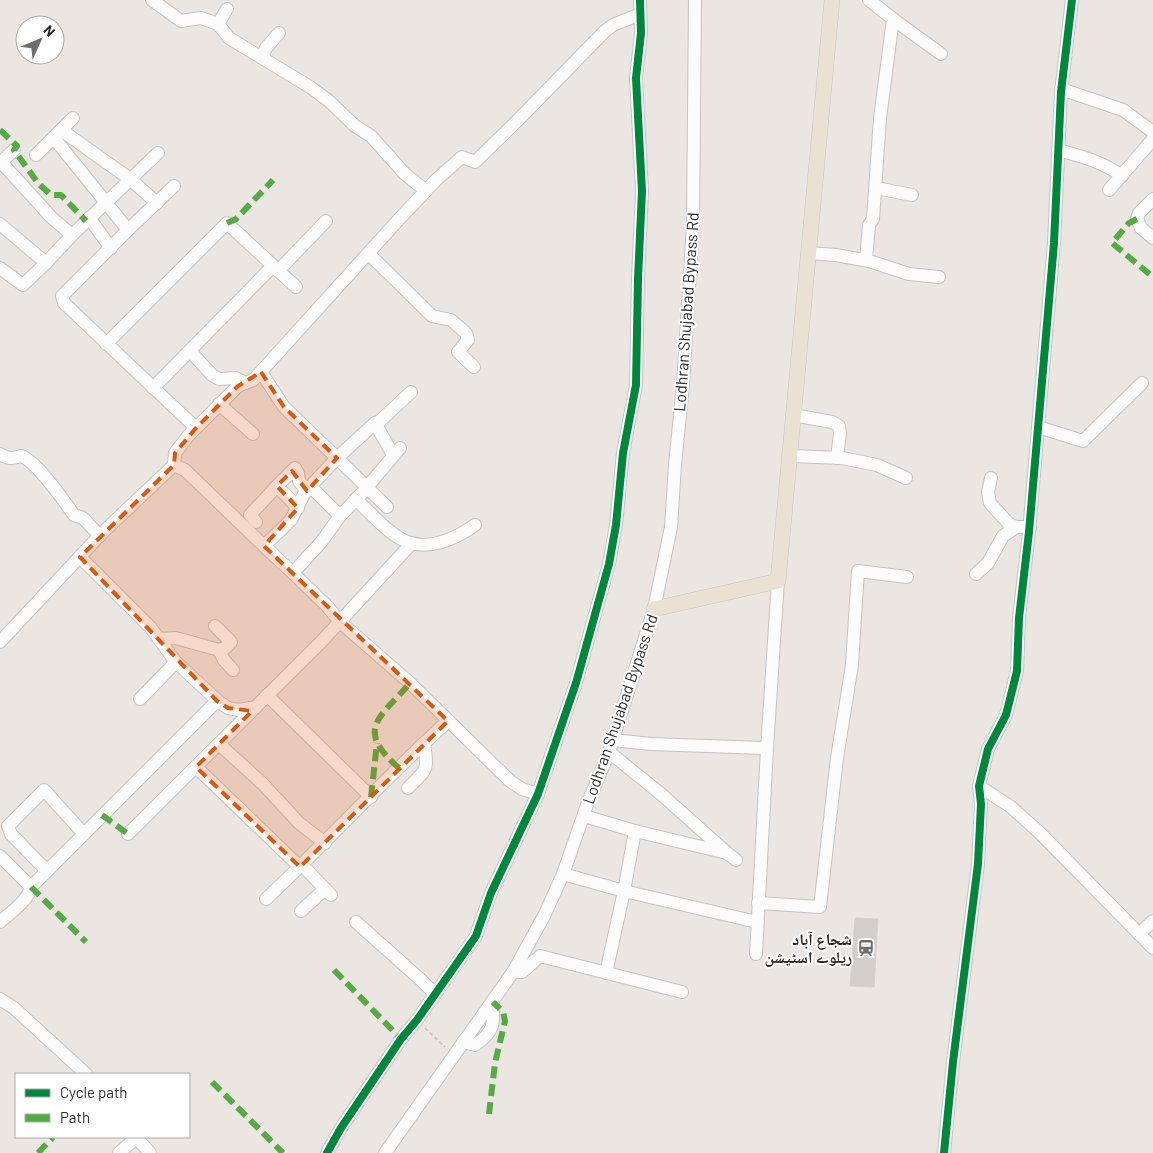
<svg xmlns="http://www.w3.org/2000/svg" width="1153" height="1153" font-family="Barlow,'Noto Naskh Arabic',sans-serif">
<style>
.building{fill:#d1cecb;stroke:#d6d2ce}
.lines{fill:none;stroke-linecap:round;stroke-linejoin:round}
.minor-casing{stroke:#c4c3c3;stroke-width:14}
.major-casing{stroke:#c6c4c2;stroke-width:16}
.path{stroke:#c8c8c7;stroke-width:2;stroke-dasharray:4 2.5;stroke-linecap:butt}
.minor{stroke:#fcfbfb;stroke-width:12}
.major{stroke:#e9e2d3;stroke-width:15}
.quiet{stroke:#54ab44;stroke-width:6;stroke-dasharray:12 6;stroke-linecap:butt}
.cycleway-casing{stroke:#fff;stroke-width:11}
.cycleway{stroke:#00873e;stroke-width:8}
.marked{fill:#df570e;fill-opacity:0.2;stroke:#df570e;stroke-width:4;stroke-dasharray:10 6;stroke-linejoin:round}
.labels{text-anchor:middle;stroke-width:4;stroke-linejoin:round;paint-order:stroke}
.street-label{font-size:16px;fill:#2c2c2c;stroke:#fff}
.poi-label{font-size:16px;font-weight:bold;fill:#2c2c2c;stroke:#fff;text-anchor:end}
</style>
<rect width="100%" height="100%" fill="#ebe6e2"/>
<path class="building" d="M855,918L878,919L874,987L850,986Z"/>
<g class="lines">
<g class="minor-casing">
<g id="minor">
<path d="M152,0L181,21L201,18L218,24"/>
<path d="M227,9L218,24L229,38L310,87L329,101L355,126L371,136L404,173L426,191"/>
<path d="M893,19L941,54"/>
<path d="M262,57L266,48L279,33"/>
<path d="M1061,89L1123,110L1153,132"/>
<path d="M61,130L130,179L157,203"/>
<path d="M54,138L128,230L174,186"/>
<path d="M1058,150C1081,156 1103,162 1122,176"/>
<path d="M36,155L73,118"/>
<path d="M1,162L52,218L72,235"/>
<path d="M0,163L14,150"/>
<path d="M876,188L912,195"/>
<path d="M1109,190L1153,139"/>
<path d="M1153,199L1139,213L1137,219L1141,228L1153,238"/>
<path d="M89,218L111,248"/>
<path d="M0,224L46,263L72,235L158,153"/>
<path d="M128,230L62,296L64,303L196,428"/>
<path d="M808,253L836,255L869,261L909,274L939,277"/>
<path d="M369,254L432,316L451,320L466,333L468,340L458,352L474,367"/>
<path d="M866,260L869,225L873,219L880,118L893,19L869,0"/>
<path d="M0,268L23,285L46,263"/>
<path d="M278,271L326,221"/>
<path d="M106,344L227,223L296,287"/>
<path d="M190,351L212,375L219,379L236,378L245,383"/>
<path d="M261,372L284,407L337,458L375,423L380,421L411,392"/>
<path d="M153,388L273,266"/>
<path d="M219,404L253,434"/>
<path d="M793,415L832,422L839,426L840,433L837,458"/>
<path d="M375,423L393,455"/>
<path d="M1038,427L1083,441L1142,383"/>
<path d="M0,454C8,459 12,459 21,456C37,461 63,500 74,515L83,518L100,536"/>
<path d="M790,456L842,458L877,465L906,478"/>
<path d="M174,465L185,470L264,546L291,520L305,492L337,458L387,507"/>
<path d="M991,478L988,492L990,503L1009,524L1016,527H1030"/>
<path d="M311,487L340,516L363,492L400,448"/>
<path d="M356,499C368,511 388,533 403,540C427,552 455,539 475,525"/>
<path d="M298,508L277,486L295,468L298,473L299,481L307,491"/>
<path d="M256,522L250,515L277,486"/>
<path d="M264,546L293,573L322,541L340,516"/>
<path d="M80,557L151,628L175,661L219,702L228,708L239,710L256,707"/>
<path d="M293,573L328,607L339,621L410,683L510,781L522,789L538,794"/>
<path d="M976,574L988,563L1003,536L1016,527"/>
<path d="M159,639L176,638L219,650L225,648L231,642L215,626"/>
<path d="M0,642L101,534L174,465L175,453L188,436L238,386L253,380L257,376L401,217L437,179L462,157L475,162L518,120L605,31L613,25L640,14"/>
<path d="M219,650L224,660L233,670"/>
<path d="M267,695L371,797"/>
<path d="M140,699L176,662"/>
<path d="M613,740L651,744L767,748"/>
<path d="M219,744L263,784L299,823L325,843"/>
<path d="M609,752L661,794L727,853"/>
<path d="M196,767L300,867"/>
<path d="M979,786L1011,807L1040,833L1153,948"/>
<path d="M408,788C428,768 428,771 424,743"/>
<path d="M584,816L635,831L624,891L606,973"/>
<path d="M635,831L727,853L736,860"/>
<path d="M128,834L321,642L412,543"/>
<path d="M0,856L31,887"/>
<path d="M302,865L331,895"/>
<path d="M47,871L11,834L8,826L44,790L84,834"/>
<path d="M563,874L624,891L757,922"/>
<path d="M266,899C328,841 385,778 448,721"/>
<path d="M758,903L820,907L837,758L852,665L858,571L907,577"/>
<path d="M301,911L325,889"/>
<path d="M0,922C10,913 28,901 31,887L217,701"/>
<path d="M356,922L421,980L435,994"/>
<path d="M1139,934L1153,921"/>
<path d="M756,954L767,748L778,581"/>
<path d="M513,972H522L540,956L682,992"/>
<path d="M0,999L14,1008L86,1074"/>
<path d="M463,1042L475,1045C494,1032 494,1025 493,1002"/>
<path d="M136,1137L150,1153"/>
<path d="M119,1153L136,1138"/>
<path d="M327,1153L341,1128L401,1039L417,1020L476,936L491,893L538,794L576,683L609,564L616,525L623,453L636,385L638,279L642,191L636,78L641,33L640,0"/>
<path d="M385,1153L513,972L545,914L563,874L587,805L609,752L654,609L671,527L675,465L683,385L693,224L695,0"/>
<path d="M944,1153L953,1062L978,864L981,804L979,786L988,749L1006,715L1017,671L1019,618L1029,532L1054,243L1061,92L1072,0"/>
</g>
</g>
<g class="major-casing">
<path id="major" d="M654,609L778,581L832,0"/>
</g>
<path class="path" d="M425,1028L445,1047"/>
<use href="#minor" class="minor"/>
<use href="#major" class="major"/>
<g class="quiet">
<path d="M0,130L17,146L14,150L38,183L51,195H61L86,221"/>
<path d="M1137,219L1129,223L1112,243L1153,277"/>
<path d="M227,223L236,219L273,180"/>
<path d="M399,768C354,729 380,718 410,683"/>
<path d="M371,797L377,743"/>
<path d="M102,815L128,834"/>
<path d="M31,887L86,942"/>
<path d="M334,970L401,1039"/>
<path d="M212,1082L283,1153"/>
<path d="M489,1114L495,1063L505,1021L503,1012L493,1002"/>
<path d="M38,1153L53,1137"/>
</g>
<g class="cycleway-casing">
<g id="cycleway">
<path d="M327,1153L341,1128L401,1039L417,1020L476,936L491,893L538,794L576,683L609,564L616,525L623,453L636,385L638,279L642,191L636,78L641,33L640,0"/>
<path d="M944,1153L953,1062L978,864L981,804L979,786L988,749L1006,715L1017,671L1019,618L1029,532L1054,243L1061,92L1072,0"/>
</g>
</g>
<use href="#cycleway" class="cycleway"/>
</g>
<path class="marked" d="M261,372L284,407L337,458L307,491L292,471L277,486L298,508L264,546L448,721L300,867L196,767L252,711L228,708L217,701L80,557L174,465L175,453L196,428L238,386Z"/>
<defs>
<g id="station-bare" transform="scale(1.35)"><path d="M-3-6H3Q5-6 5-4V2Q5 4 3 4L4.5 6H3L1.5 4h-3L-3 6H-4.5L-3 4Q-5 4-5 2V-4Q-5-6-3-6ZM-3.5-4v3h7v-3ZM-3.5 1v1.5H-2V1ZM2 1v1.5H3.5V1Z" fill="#6f6d6c" stroke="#fff" stroke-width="2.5" paint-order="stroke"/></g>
</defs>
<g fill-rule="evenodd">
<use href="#station-bare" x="866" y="948"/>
</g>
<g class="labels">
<g class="street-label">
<text transform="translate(686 312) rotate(-86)" y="6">Lodhran Shujabad Bypass Rd</text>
<text transform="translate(620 709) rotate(-71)" y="6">Lodhran Shujabad Bypass Rd</text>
</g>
<g class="poi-label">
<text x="852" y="945">شجاع آباد<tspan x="852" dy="18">ریلوے اسٹیشن</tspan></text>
</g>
</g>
<rect x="15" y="1073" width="175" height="65" fill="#ffffff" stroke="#ababab"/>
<rect x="25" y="1089" width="25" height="8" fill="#00873e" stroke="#ababab"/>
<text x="60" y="1098" font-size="15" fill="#2c2c2c">Cycle path</text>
<rect x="25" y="1114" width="25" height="8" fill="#54ab44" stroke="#ababab"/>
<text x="60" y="1123" font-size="15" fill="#2c2c2c">Path</text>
<g transform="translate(40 40) rotate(46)"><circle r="24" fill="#ffffff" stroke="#ababab"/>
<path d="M0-4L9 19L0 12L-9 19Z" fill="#6f6d6c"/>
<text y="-8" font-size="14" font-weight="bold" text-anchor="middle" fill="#2c2c2c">N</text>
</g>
</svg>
